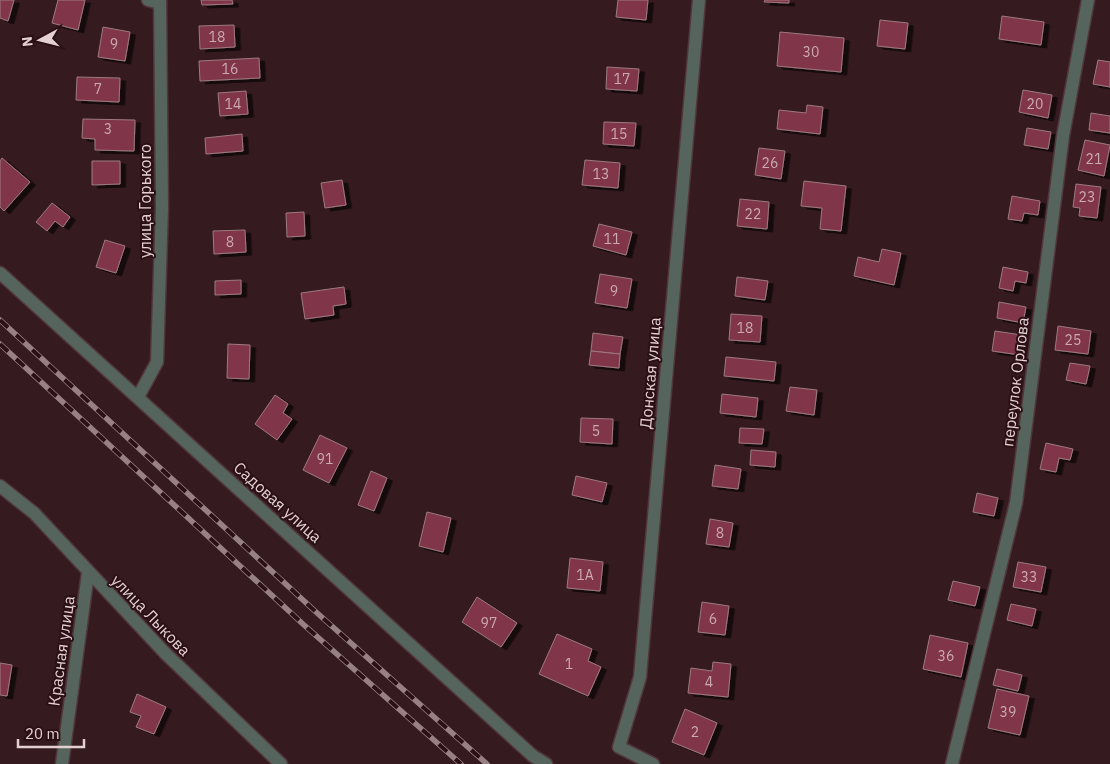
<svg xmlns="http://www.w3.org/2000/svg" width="1110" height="764" font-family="'IBM Plex Sans',sans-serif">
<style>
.building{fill:#803648;stroke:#9d7a80;filter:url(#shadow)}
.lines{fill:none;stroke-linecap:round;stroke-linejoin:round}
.minor-casing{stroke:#51373c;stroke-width:15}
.minor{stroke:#56645e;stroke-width:12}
.rail-casing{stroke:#988185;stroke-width:5.5}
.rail{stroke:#2b1016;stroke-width:4;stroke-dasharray:11;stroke-linecap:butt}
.labels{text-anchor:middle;stroke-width:4;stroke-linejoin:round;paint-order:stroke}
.number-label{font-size:14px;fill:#cbaab0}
.street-label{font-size:16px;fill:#e4d0d3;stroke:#2b1016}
</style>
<defs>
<filter id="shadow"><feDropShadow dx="5.5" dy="3" stdDeviation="0" flood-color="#0009"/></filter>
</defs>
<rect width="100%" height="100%" fill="#351a1f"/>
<g class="building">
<path d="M0,0H14L8,21L0,18Z"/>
<path d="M58,0H85L78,30L52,23Z"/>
<path d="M201,0H232L233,4L202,5Z"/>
<path d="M618,0H648L646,20L616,17Z"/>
<path d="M765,0H789V3L764,2Z"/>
<path d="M1002,16L1044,22L1041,45L999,39Z"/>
<path d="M880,20L908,23L905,49L877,46Z"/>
<path d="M234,25L235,47L200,49L199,26Z"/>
<path d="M103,27L130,32L125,61L98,57Z"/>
<path d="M780,32L844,38L841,72L777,66Z"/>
<path d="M259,58L260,78L200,81L199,61Z"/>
<path d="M1098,60L1110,62V87L1093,84Z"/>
<path d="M607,67L639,69L637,91L606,89Z"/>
<path d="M77,77L120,78L119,102L76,100Z"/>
<path d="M1023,90L1052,95L1048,118L1019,112Z"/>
<path d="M246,91L248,114L220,116L218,93Z"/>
<path d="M807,105L823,107L820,134L777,129L779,110L806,113Z"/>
<path d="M1091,113L1110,116V133L1089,130Z"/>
<path d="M83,119L135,120L134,151L95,150V139L82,138Z"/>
<path d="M604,122L636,123L634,146L603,144Z"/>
<path d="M1027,128L1051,132L1048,149L1024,145Z"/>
<path d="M242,134L243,151L206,154L205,138Z"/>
<path d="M1085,140L1110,145L1104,176L1078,170Z"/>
<path d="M759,148L785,151L781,179L755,175Z"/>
<path d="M2,158L30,182L4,211L0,207V161Z"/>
<path d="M585,160L620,163L618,188L582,185Z"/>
<path d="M92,161H120V184L92,185Z"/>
<path d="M342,180L346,205L325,208L321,183Z"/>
<path d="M804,181L846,186L841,231L820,229L822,208L801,206Z"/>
<path d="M1076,184L1101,187L1097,218L1079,216L1080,208L1073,207Z"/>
<path d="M1012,196L1040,201L1038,215L1024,213L1022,221L1008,219Z"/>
<path d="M740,199L769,202L767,229L737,226Z"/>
<path d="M52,203L70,217L63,227L55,221L47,231L36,222Z"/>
<path d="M304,212L305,236L287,237L286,213Z"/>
<path d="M599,224L632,232L626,255L593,246Z"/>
<path d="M245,230L246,252L214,254L213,231Z"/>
<path d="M105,240L125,246L116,273L96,267Z"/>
<path d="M882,249L901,253L894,285L854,276L858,257L879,262Z"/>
<path d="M1003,267L1028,272L1026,283L1015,281L1013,291L999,288Z"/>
<path d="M600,274L632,279L627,308L595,303Z"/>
<path d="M737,277L768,281L765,300L735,296Z"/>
<path d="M241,280V294L215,295V281Z"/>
<path d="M344,287L346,304L333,306L334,315L305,319L301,293Z"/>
<path d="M999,302L1026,307L1023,323L997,318Z"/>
<path d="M731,314L762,316L760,342L729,340Z"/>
<path d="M1058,326L1091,331L1088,354L1055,350Z"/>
<path d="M995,331L1022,335L1020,355L992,351Z"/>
<path d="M593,333L623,337L620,354L591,351Z"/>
<path d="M228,344L250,345L249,379L227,378Z"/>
<path d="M591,351L620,354L619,368L589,365Z"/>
<path d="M726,357L776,362L774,381L724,376Z"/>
<path d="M1070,363L1090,366L1086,384L1066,380Z"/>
<path d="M790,387L817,390L814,415L786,411Z"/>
<path d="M722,394L758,398L756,417L720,413Z"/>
<path d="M275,395L288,404L283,413L292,419L277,440L255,424Z"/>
<path d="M581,418L613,419L612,444L580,442Z"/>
<path d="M740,428L764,429L762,444L739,443Z"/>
<path d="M320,435L347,448L329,483L303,470Z"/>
<path d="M1046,443L1073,449L1070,460L1059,458L1056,472L1040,469Z"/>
<path d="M751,450L776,452L775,467L750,465Z"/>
<path d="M715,465L741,469L738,489L712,486Z"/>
<path d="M371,471L387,478L374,511L358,505Z"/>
<path d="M576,476L607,483L602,502L572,495Z"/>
<path d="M977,493L998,498L994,516L973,512Z"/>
<path d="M427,512L451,518L443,552L419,546Z"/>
<path d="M710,519L733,523L729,547L706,544Z"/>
<path d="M570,558L603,562L600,591L567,588Z"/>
<path d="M1018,562L1046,567L1041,592L1013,587Z"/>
<path d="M953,581L980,587L975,606L948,600Z"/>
<path d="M477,597L517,623L501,647L462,622Z"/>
<path d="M702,602L729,606L725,635L698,632Z"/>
<path d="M1011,604L1036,609L1032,626L1007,620Z"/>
<path d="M557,634L592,649L588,661L601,667L588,696L539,674Z"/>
<path d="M930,635L968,643L961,677L923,669Z"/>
<path d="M713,662L731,664L728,697L688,693L691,668L712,671Z"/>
<path d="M0,663L12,665L7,696L0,695Z"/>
<path d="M997,669L1022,675L1018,691L993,685Z"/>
<path d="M997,689L1029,696L1020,735L988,728Z"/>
<path d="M137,694L166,707L154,734L136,727L141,716L130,712Z"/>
<path d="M685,709L717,723L704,755L672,742Z"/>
</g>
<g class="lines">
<g class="minor-casing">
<g id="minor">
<path d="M148,0L160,3"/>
<path d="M0,273L533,756L546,764"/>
<path d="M138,397L157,362L162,207L160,0"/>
<path d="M0,486L34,513L165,653L281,764"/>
<path d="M62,764L88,573"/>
<path d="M653,764L619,747L640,677L699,0"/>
<path d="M952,764L1016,503L1063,136L1088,0"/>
</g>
</g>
<use href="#minor" class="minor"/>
<g class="rail-casing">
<g id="rail">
<path d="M0,320L316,612L487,764"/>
<path d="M0,344L304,625L461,764"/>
</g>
</g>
<use href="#rail" class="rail"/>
</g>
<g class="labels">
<g class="number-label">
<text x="217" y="42">18</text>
<text x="114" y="49">9</text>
<text x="811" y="57">30</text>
<text x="230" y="74">16</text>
<text x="622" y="84">17</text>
<text x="98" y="94">7</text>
<text x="233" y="109">14</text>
<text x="1035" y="109">20</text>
<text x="108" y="134">3</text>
<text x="619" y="139">15</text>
<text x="1094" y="164">21</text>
<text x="770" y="168">26</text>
<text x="601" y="179">13</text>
<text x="1087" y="202">23</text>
<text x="753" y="219">22</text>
<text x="612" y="244">11</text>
<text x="230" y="247">8</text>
<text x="614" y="296">9</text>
<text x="745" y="333">18</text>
<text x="1073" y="345">25</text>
<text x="596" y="436">5</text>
<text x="325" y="464">91</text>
<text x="720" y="538">8</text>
<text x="585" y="580">1А</text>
<text x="1029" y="582">33</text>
<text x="713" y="624">6</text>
<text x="489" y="628">97</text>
<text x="946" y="661">36</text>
<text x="569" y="669">1</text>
<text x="709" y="687">4</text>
<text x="1008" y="717">39</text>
<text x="695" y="737">2</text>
</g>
<g class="street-label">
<text transform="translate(145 201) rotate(-90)" y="6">улица Горького</text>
<text transform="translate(650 373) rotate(-85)" y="6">Донская улица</text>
<text transform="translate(1015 382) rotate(-83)" y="6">переулок Орлова</text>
<text transform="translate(278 502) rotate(42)" y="6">Садовая улица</text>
<text transform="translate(151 615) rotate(46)" y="6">улица Лыкова</text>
<text transform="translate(61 651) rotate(-82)" y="6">Красная улица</text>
</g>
</g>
<g transform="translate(40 40) rotate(263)" stroke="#2b1016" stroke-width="4" paint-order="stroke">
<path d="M0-4L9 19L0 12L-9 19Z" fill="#e4d0d3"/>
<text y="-8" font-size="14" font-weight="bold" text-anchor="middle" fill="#e4d0d3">N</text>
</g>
<path d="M18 739v8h66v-8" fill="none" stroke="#e4d0d3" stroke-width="2.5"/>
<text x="25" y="739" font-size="15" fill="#e4d0d3" stroke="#2b1016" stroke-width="4" paint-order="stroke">20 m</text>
</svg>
